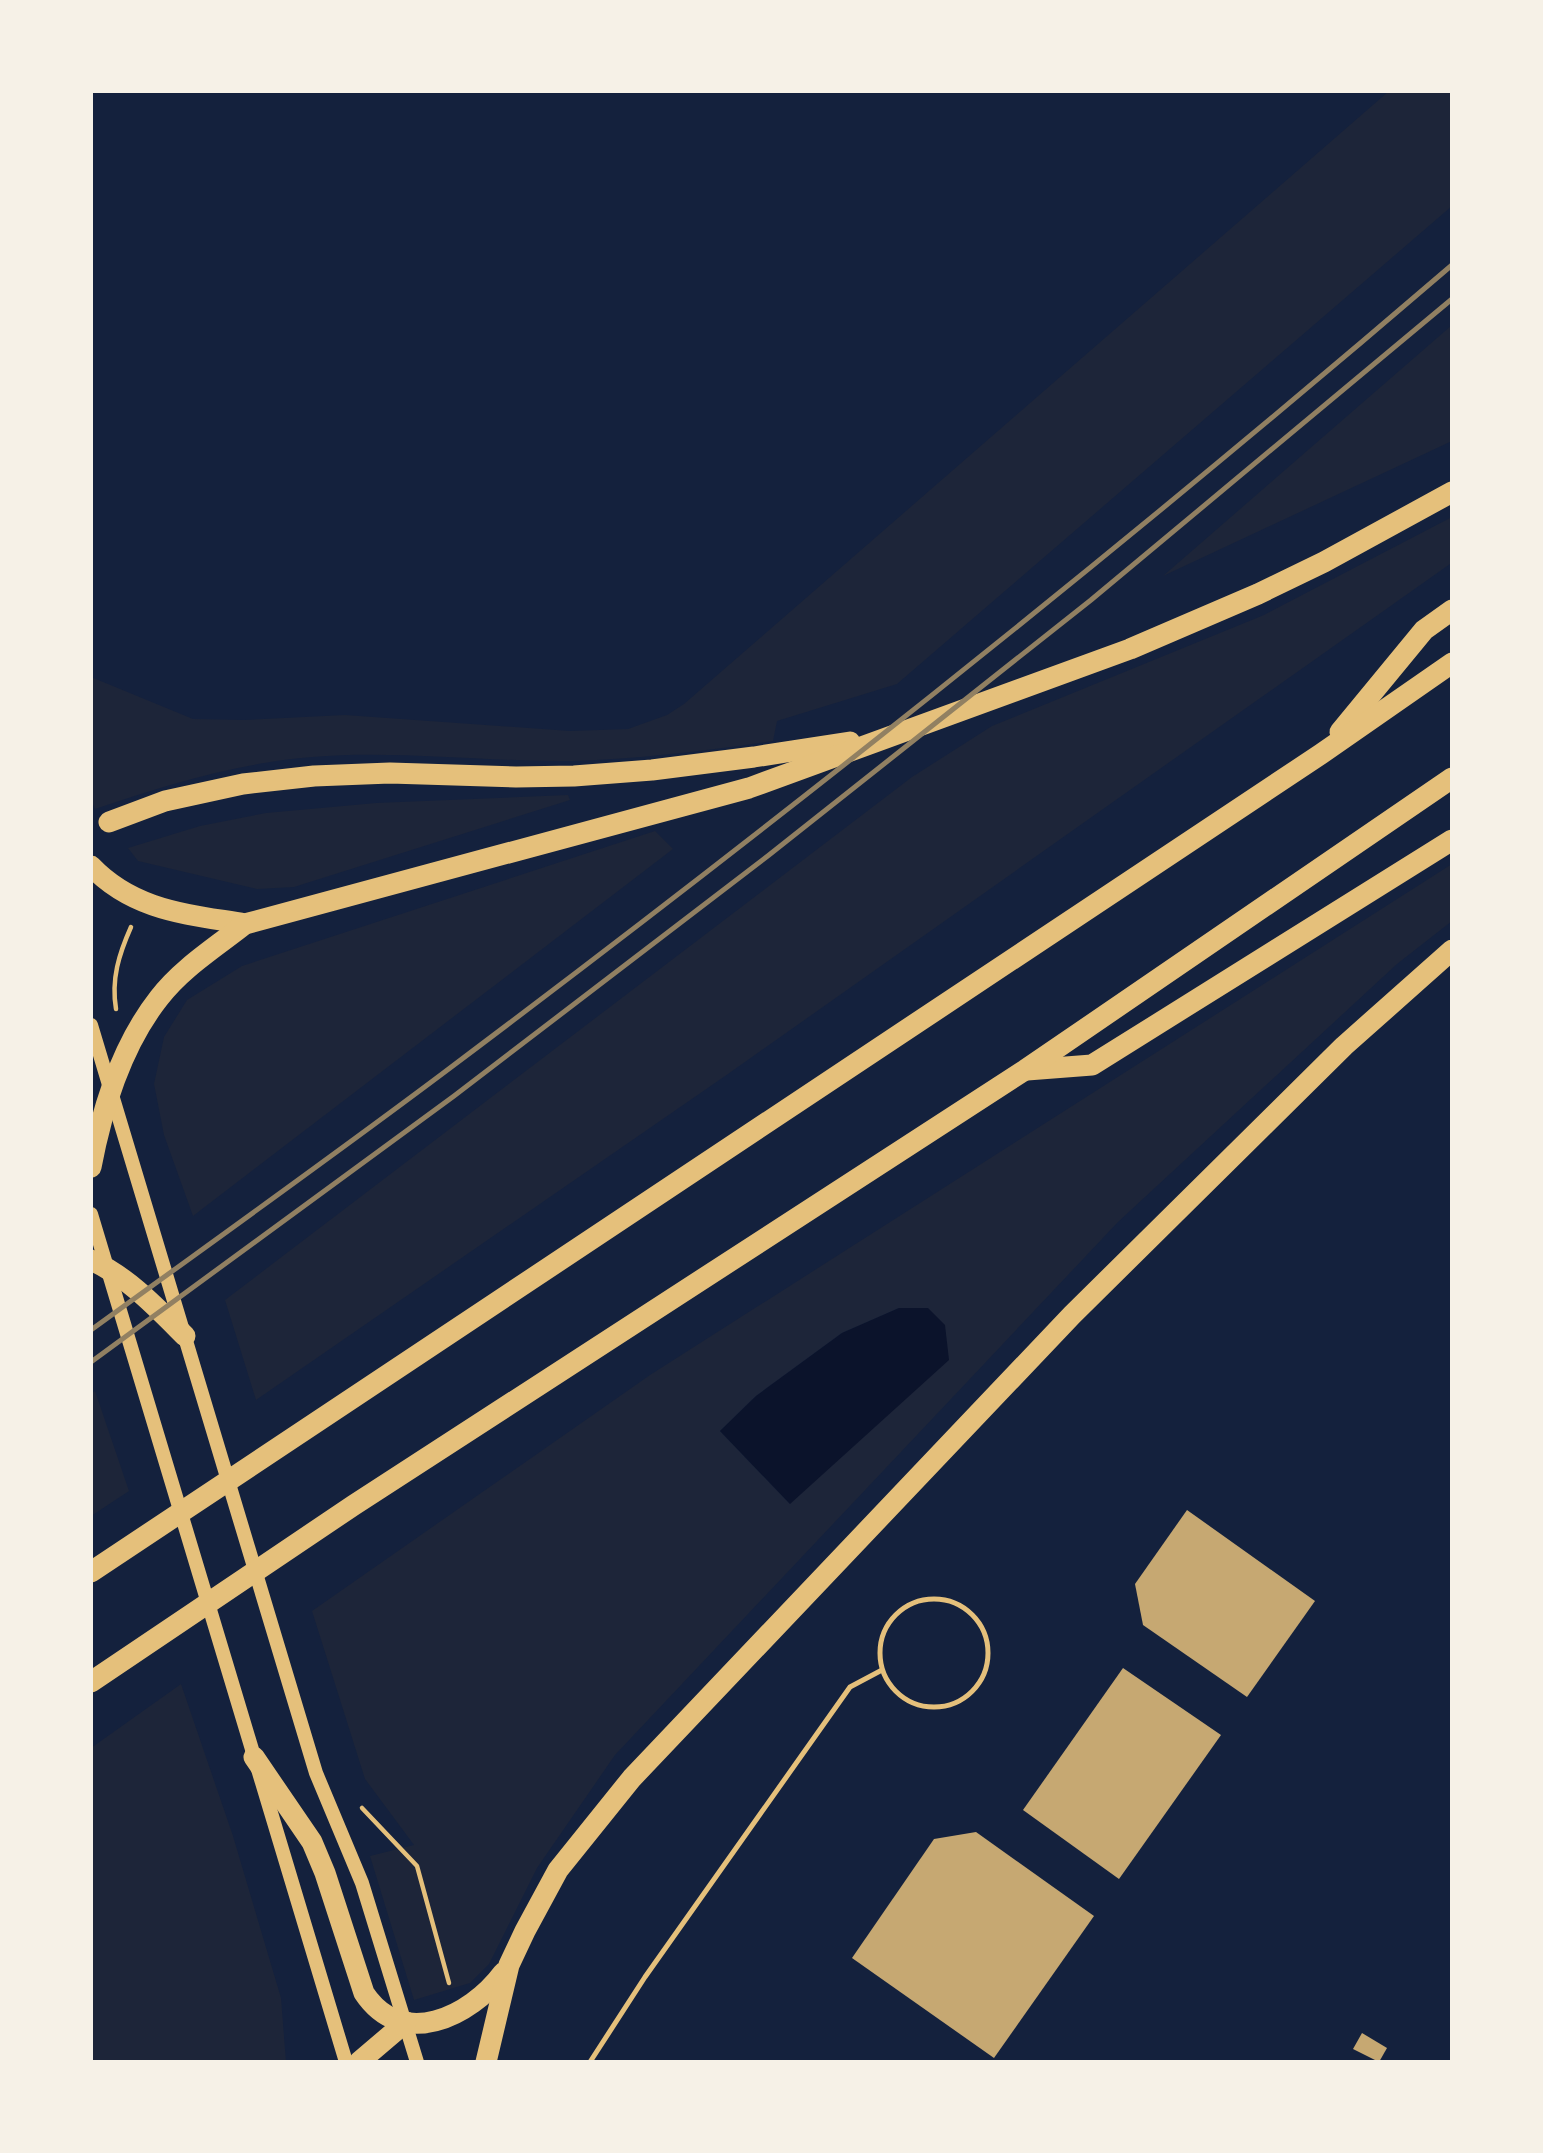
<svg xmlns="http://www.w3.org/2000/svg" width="1543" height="2153" font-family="'Open Sans',sans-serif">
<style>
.green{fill:#1d2539;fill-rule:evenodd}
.water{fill:#0b132b}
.building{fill:#c6a872}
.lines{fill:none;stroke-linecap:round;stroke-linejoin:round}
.path{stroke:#e5c07b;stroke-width:4.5}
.service{stroke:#e5c07b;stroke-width:5}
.secondary{stroke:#e5c07b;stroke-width:14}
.motorway{stroke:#e5c07b;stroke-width:21}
.rail{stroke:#918062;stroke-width:5}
</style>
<rect width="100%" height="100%" fill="#14213d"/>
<g class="green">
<path d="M1389,91H1452V206L897,684L777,721L773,741C707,751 639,759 572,761C485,762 399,750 312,757C238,763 165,785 95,809L91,800V677L193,719L244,720L345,715L570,731L628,729L667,715L684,704Z"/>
<path d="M1452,325V441L1163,576Z"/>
<path d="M1452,517L1450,564L728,1074L256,1400L225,1300L912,777L992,726L1264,615Z"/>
<path d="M568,795L570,800L294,887L257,889L138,861L128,848L200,826L266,813L376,803Z"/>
<path d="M655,831L673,849L193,1216L164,1135L154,1084L164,1037L187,1000L242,966Z"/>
<path d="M1452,864V921L1397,964L1118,1222L615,1755L537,1868L489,1964L470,1983L414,2000L370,1856L414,1845L365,1779L312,1611L650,1375ZM899,1308L790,1504L789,1503L720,1431L756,1396L842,1333Z"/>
<path d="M95,1391L129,1491L91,1516V1394Z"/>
<path d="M181,1684L233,1836L281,1998L286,2062H91V1748Z"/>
</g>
<path class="water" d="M899,1308H928L945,1325L949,1360L790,1504L720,1431L756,1396L842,1333Z"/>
<g class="building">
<path d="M1187,1510L1315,1601L1247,1697L1143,1625L1135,1584Z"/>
<path d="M1123,1668L1221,1735L1119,1879L1023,1810Z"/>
<path d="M976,1832L1094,1916L994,2058L852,1958L934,1839Z"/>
<path d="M1362,2033L1387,2048L1379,2062L1353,2049Z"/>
</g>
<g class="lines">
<g class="path">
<path d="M116,1009C111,979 119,954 131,927"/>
<path d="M362,1808L417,1866L449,1983"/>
</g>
<g class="service">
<circle cx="934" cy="1653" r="54"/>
<path d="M590,2062L645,1977L850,1687L882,1670"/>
</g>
<g class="secondary">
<path d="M91,1025L316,1773L362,1883L417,2062"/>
<path d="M91,1214L346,2062"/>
</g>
<g class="motorway">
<path d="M1340,732L1424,630L1452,610"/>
<path d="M109,822L165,801L243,784L314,776L390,773L516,777L574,776L652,770L754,757L850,742"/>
<path d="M91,866C134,911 187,914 245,924"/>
<path d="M1027,1070L1092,1065L1452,840"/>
<path d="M91,1167C102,1109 122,1045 159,998C182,968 216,947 245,924L749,788L1130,649L1258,594L1324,562L1452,492"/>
<path d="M91,1260C128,1277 156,1307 185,1336"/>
<path d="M91,1572L1321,754L1452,663"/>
<path d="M91,1682L354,1505L1025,1070L1452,778"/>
<path d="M254,1757L312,1842L325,1873L364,1993C402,2050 470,2017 503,1973"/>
<path d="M359,2062L406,2022"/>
<path d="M486,2062L509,1965L525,1931L558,1870L632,1778L1072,1315L1344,1046L1452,950"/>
</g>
<g class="rail">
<path d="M91,1330C208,1245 326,1161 442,1074C787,815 1125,546 1452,265"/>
<path d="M91,1362L454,1096L769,855L1091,600L1452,299"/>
</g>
</g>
<rect width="1543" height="2153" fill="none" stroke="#f6f1e7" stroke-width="186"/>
</svg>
